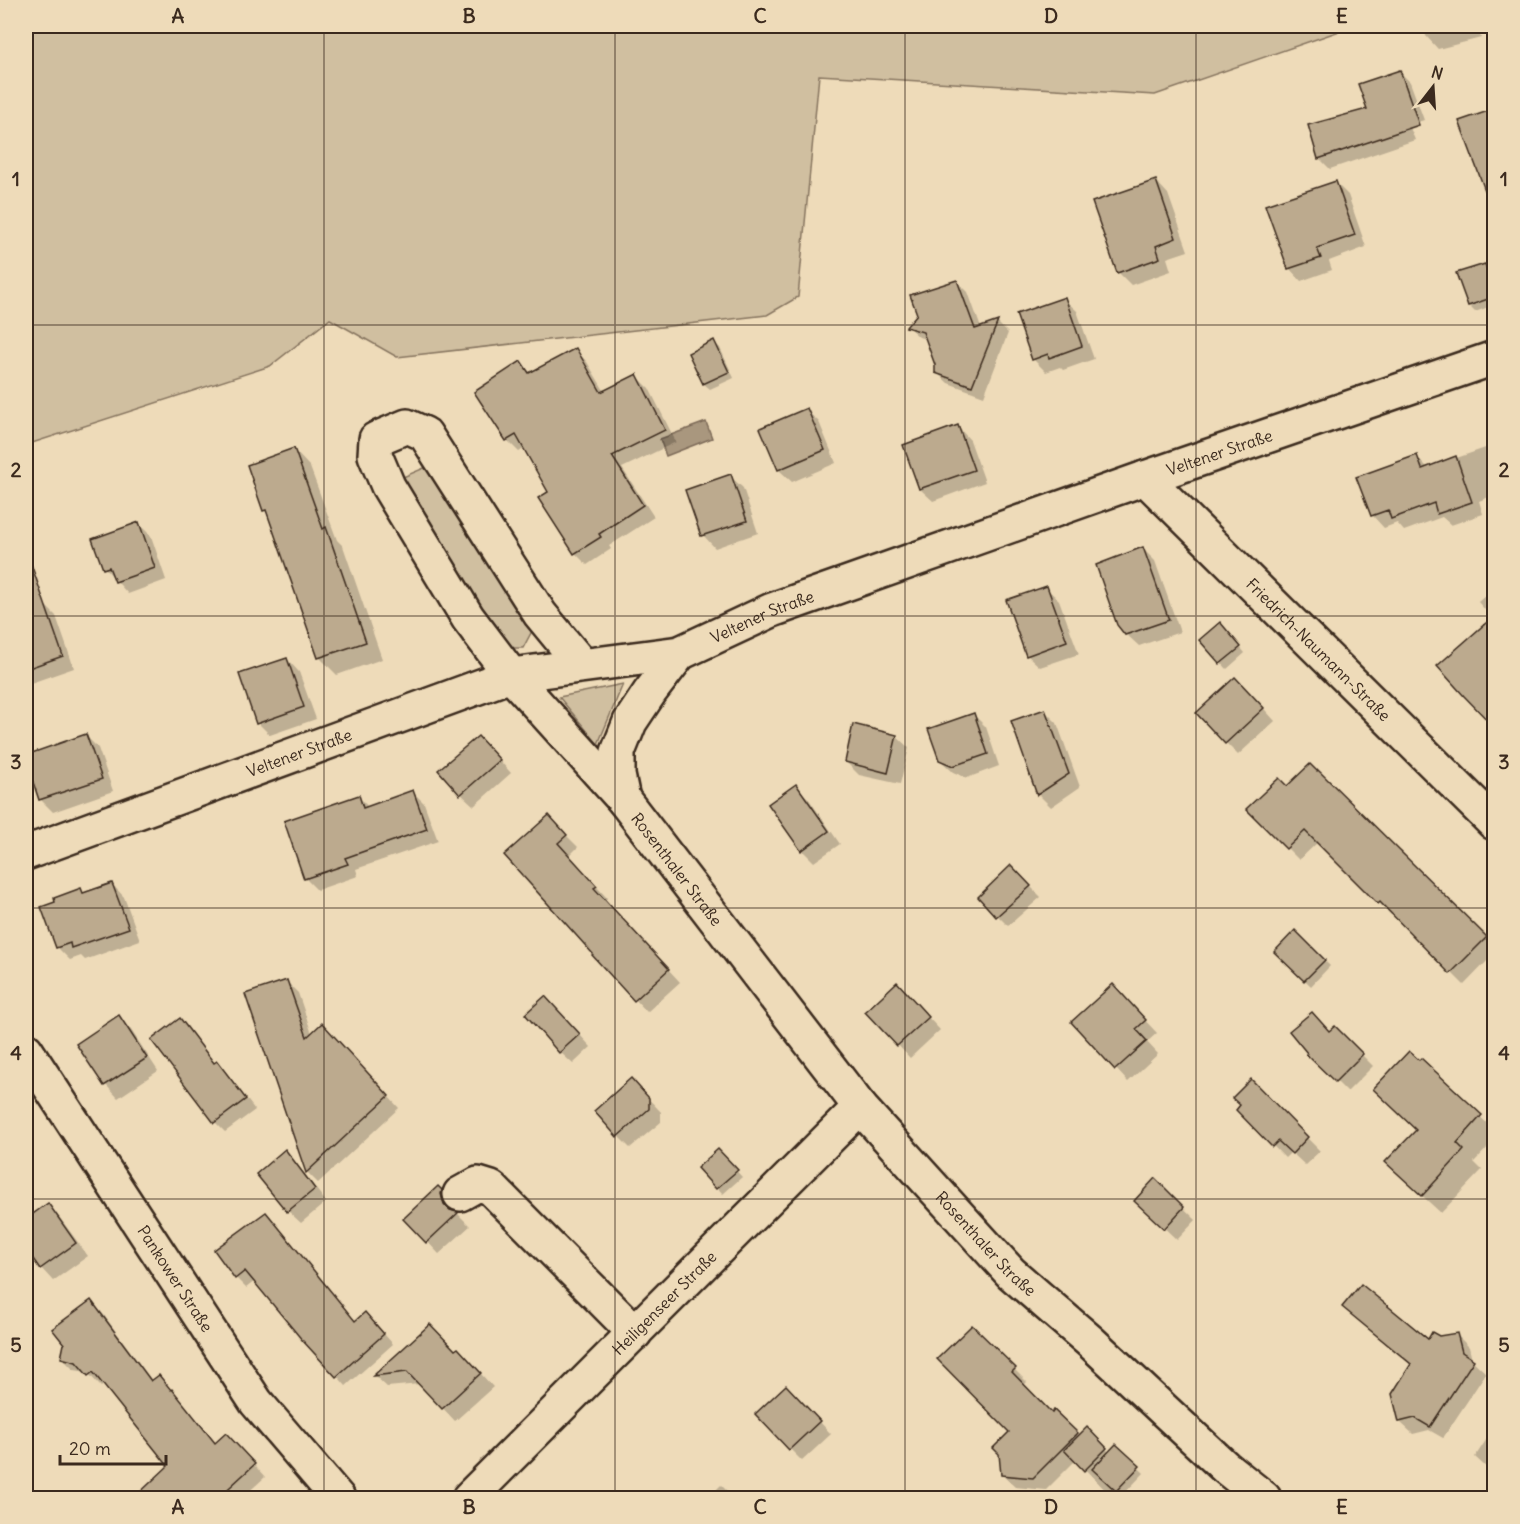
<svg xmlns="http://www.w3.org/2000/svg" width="1520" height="1524" font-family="Delius,sans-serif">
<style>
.green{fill:#d0bfa0;stroke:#86745f;stroke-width:1.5}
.water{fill:#a9977e;stroke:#7d6b58;stroke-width:1.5}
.shadow{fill:#0003}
.building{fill:#bcaa8e;stroke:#3b2a1e;stroke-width:1.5}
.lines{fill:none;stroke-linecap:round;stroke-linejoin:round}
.minor-casing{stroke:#3b2a1e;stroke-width:38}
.minor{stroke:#eedbb9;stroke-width:33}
.grid{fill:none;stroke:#3b2a1e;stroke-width:1.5;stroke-opacity:0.55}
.labels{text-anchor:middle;stroke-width:4.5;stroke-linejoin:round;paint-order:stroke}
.street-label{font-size:16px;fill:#3b2a1e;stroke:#eedbb9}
.neatline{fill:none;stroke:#3b2a1e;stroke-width:2}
.grid-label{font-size:20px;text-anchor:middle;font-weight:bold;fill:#3b2a1e}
</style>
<rect width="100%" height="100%" fill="#eedbb9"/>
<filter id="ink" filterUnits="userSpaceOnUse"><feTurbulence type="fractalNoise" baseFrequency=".0167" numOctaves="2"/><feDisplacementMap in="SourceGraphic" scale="12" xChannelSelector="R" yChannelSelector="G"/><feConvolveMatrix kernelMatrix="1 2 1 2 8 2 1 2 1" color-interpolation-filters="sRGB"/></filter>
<g filter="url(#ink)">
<g class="green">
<path d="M26,26H1354L1155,95L819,75L798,297L767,315L397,357L330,319L270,366L26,445Z"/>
<path d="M424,468L445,484L517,598L532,631L523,648H505L400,494L403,477Z"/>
<path d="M623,684L598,744L559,697Z"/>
</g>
<path class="water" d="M706,422L712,438L666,456L660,439Z"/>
<g class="shadow">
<path d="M1423,26H1478L1481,38L1438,49L1426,36Z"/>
<path d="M1399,71L1410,82L1424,120L1409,125L1415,140L1330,169L1319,158L1369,110Z"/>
<path d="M1494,133V212L1468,143Z"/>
<path d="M1156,181L1168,194L1188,251L1167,258L1171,271L1131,285L1118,272Z"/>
<path d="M1335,182L1348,195L1366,247L1329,261L1332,270L1301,281L1289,268Z"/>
<path d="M1485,265L1491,271L1494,282V305L1475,312L1469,306Z"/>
<path d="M957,281L968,292L981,328L997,322L1008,333L984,396L948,383L936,372V365L928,340L919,337L908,327Z"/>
<path d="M1064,299L1077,311L1094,359L1063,370L1060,367L1046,372L1033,359Z"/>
<path d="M714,342L720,348L734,378L710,389L704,384L690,353Z"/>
<path d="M576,350L587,362L605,392L637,376L649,388L676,442L622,468L654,517L609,546L611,549L587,565L575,553L550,492L525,448L519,452L507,440L521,363L532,374Z"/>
<path d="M806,410L819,422L836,463L792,482L779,470L761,429Z"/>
<path d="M958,427L970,440L985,482L933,501L920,489Z"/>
<path d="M1494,445V495L1479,501L1483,514L1451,525L1442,517L1404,531L1397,523L1384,528L1372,515L1417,457L1428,468Z"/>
<path d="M294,450L310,467L337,540L343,546L382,659L337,675L320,658L269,515L264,510Z"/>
<path d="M730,476L743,488L758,533L715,548L703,535Z"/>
<path d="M139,524L151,536L166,580L128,594L105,568Z"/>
<path d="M1143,549L1155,561L1180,632L1139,646L1126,634Z"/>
<path d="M1046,588L1059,600L1079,654L1040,667L1027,655Z"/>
<path d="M1494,588V725L1465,695L1493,619L1478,602Z"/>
<path d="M44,604L56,616L74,668L28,684L26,682V610Z"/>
<path d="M1226,630L1245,653L1227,669L1201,640Z"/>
<path d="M287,659L299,672L316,719L270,735L258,723Z"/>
<path d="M1248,691L1275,721L1238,755L1226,743Z"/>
<path d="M1045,711L1057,723L1080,787L1051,807L1038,794L1013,721Z"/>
<path d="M974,715L986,727L999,766L967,778L953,772L940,760Z"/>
<path d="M86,736L98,748L113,791L53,812L40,799L26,757Z"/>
<path d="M896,736L909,748L900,784L859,775L846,762Z"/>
<path d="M490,750L511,773L474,806L461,794Z"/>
<path d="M1318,772L1494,947V954L1464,985L1393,914L1391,915L1318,842L1299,860L1248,809Z"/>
<path d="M795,786L808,798L840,844L814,862L802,850Z"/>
<path d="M413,792L424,803L438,841L356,869L358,876L317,890L305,878L358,796L369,808Z"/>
<path d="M560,829L578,847L569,856L607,898L605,901L680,982L647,1012L594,955L595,954L506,855Z"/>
<path d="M1011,867L1041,897L1008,926L998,916Z"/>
<path d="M112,884L124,897L140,940L85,960L81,956L70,960L57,947L80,890L84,894Z"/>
<path d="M1295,932L1330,966L1311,986L1276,952Z"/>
<path d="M287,982L298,993L312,1034L333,1036L399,1108L318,1183L307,1172L247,995Z"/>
<path d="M909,997L940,1030L910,1058L867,1012Z"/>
<path d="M1125,999L1157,1033L1147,1042L1158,1054L1128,1082L1116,1069Z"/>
<path d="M557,1010L591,1047L573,1064L560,1052Z"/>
<path d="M119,1017L131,1030L158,1071L118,1098L106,1085L78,1044Z"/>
<path d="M180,1020L190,1031L215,1064L217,1063L227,1073L255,1110L225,1132L215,1122Z"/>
<path d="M1335,1028L1373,1066L1347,1092L1309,1054Z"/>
<path d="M1421,1060L1494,1130V1141L1474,1162L1482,1170L1441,1213L1406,1181L1418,1131L1419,1062Z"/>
<path d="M1251,1081L1320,1151L1305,1165L1291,1152L1285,1158L1238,1110Z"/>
<path d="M643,1093L661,1112V1122L630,1148L618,1136Z"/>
<path d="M718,1151L742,1177L723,1194L699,1168Z"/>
<path d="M285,1152L297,1164L326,1202L301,1223L288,1211Z"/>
<path d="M1155,1180L1196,1220L1177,1240L1136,1201Z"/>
<path d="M438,1188L454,1204L453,1208L455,1213L458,1214L470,1226L439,1254L406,1219Z"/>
<path d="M48,1205L60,1218L88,1256L53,1281L41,1268L26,1247V1221Z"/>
<path d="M275,1224L356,1322L375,1324L393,1344L346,1386L255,1281L246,1288L236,1278Z"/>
<path d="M91,1302L103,1314L153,1382L159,1377L184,1403L217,1444L238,1447L265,1477L242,1498H156L146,1489L170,1467L104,1384L101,1387L87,1372L74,1370L62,1358Z"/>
<path d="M1357,1319L1428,1341L1456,1334L1469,1347L1472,1360L1486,1373L1443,1438L1429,1430L1413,1434L1400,1422L1412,1366Z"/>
<path d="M972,1327L1027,1382L1024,1385L1052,1415L1054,1412L1079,1437L1087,1429L1110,1453L1116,1446L1144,1473L1120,1498H1113L1076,1460L1046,1490L1015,1487L1002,1475L1011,1432Z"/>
<path d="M455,1352L470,1362L493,1387L455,1421L420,1384L387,1387L375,1376Z"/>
<path d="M799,1399L831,1434L802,1461L790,1449Z"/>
<path d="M1494,1428V1474L1488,1469L1475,1457Z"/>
<path d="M721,1485L734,1498H708Z"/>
</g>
<g class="building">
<path d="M1400,70L1419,125L1318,159L1308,125L1367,109L1358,84Z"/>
<path d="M1494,109V208L1492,209L1459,121Z"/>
<path d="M1156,180L1176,238L1156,246L1160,258L1117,273L1092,202Z"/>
<path d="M1336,181L1355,235L1317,248L1321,258L1288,269L1265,205Z"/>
<path d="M1485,264L1494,290V297L1468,306L1456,273Z"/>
<path d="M957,280L975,329L998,321L972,386L935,373V365L923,332L906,327L917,314L910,295Z"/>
<path d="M1065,297L1082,346L1049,358L1048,354L1032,360L1016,314Z"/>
<path d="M714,340L729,372L703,384L688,353Z"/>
<path d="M576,348L601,392L637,374L665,430L612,456L643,505L599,534L601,537L574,554L538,498L548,492L516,435L506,441L474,392L521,361L529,373Z"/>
<path d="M807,408L825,450L778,470L760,428Z"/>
<path d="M958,425L974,470L919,489L903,445Z"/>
<path d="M294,448L323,529L326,527L366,642L318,658L266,510L263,511L247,465Z"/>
<path d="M1417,455L1422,469L1456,456L1472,502L1437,514L1434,503L1391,519L1388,510L1371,516L1356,477Z"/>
<path d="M731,474L747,521L701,536L685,490Z"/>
<path d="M139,522L155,568L115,582L109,567L103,569L92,539Z"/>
<path d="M1143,547L1169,620L1125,635L1117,625L1096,565Z"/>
<path d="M30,561L63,656L26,669V562Z"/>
<path d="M1047,586L1067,641L1026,656L1006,600Z"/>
<path d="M1494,616V727L1464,696L1437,666Z"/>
<path d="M1220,622L1241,647L1220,664L1199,640Z"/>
<path d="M287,658L304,707L256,724L239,674Z"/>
<path d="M1235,677L1264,708L1225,744L1196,713Z"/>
<path d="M1045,709L1069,774L1037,795L1011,721Z"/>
<path d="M974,713L988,754L953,766L939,760L928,729Z"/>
<path d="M853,724L897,735L888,773L845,762Z"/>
<path d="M86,734L102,779L39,800L26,761V755Z"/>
<path d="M478,736L500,760L460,795L438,770Z"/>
<path d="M1310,764L1317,771L1318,770L1487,937L1450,974L1380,902L1378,904L1305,831L1286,849L1246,809L1279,778L1287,786Z"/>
<path d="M796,784L829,831L801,851L768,804Z"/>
<path d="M413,790L427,829L345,858L348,864L304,879L284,821L359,795L363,808Z"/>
<path d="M549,815L567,835L558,843L597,886L594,888L669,969L634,1001L592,955L593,954L504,855Z"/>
<path d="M1011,865L1031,886L996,917L978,897Z"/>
<path d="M112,883L129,928L71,948L70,943L56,948L41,907L55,902L54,898L81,888L83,893Z"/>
<path d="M1295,930L1325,960L1304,981L1274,952Z"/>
<path d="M287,980L307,1037L322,1023L389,1096L306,1173L245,994Z"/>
<path d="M897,982L929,1017L897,1046L865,1012Z"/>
<path d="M1113,984L1146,1020L1136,1029L1147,1041L1115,1070L1071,1022Z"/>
<path d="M545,996L580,1034L559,1053L525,1014Z"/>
<path d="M1312,1012L1329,1031L1335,1026L1363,1054L1335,1082L1306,1054L1307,1053L1289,1031Z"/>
<path d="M119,1015L147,1058L104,1086L76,1044Z"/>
<path d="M180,1018L214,1063L217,1061L246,1099L214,1123L151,1040Z"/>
<path d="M1409,1051L1419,1060L1421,1058L1482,1115L1457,1143L1464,1150L1422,1196L1385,1162L1416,1130L1373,1089Z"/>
<path d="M631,1078L649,1098V1109L617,1137L594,1111Z"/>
<path d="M1251,1079L1308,1137L1292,1154L1278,1141L1272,1147L1236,1110L1240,1105L1232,1098Z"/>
<path d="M285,1149L315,1189L287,1212L256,1174Z"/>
<path d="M718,1149L738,1170L716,1189L697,1168Z"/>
<path d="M1155,1178L1184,1207L1164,1229L1134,1201Z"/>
<path d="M438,1186L442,1190L441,1194L444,1204L450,1210L459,1212L426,1243L403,1219Z"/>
<path d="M48,1203L76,1243L40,1269L26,1249V1219Z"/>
<path d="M266,1212L355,1321L365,1312L384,1334L336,1377L303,1341L245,1271L235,1279L214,1250Z"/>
<path d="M1361,1284L1428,1339L1432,1332L1439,1336L1457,1333L1462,1352L1474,1360L1430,1427L1415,1418L1399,1422L1392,1394L1411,1364L1342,1307Z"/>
<path d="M91,1300L151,1381L159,1375L171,1390L172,1389L215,1443L226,1433L255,1464L218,1498H134L168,1466L93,1372L88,1376L76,1362L61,1358L64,1344L52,1329Z"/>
<path d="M430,1324L455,1350L458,1348L481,1373L442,1409L407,1372L373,1376Z"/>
<path d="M972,1325L1016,1368L1012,1372L1052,1413L1054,1410L1078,1433L1033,1478L1001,1475L999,1454L993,1448L1009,1432L937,1359Z"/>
<path d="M786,1385L820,1421L789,1450L755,1414Z"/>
<path d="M1087,1427L1107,1448L1084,1471L1064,1450Z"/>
<path d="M1116,1444L1140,1466L1116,1491L1092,1469Z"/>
</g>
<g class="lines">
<g class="minor-casing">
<g id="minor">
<path id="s1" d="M1145,478L1494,823"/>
<path id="s2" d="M582,665L540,614L425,434L407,426L376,439L375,455L388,486L468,618L511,675L623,799L860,1107L1011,1273L1092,1343L1225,1467L1264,1498"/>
<path d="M623,799L618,775V752L630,722L650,692L680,653"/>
<path id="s3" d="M26,853L511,675L680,653L772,610L1145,478L1494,358"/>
<path id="s4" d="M26,1050L256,1402L338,1498"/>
<path d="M460,1194L478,1184L491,1188L635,1333"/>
<path id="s5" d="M469,1498L860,1107"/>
</g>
</g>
<use href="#minor" class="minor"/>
</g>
</g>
<path class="grid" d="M324,26V1498M615,26V1498M905,26V1498M1196,26V1498M26,325H1494M26,616H1494M26,908H1494M26,1199H1494"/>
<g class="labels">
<g class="street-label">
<text dy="6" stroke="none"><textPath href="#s3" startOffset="1263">Veltener Straße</textPath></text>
<text dy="6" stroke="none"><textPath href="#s3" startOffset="777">Veltener Straße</textPath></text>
<text dy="6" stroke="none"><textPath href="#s1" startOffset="244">Friedrich-Naumann-Straße</textPath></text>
<text dy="6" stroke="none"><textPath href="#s3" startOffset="291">Veltener Straße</textPath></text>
<text dy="6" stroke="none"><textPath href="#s2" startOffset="864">Rosenthaler Straße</textPath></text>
<text dy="6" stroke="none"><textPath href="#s2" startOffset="1350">Rosenthaler Straße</textPath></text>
<text dy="6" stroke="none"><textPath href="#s4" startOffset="273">Pankower Straße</textPath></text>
<text dy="6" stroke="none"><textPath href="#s5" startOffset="276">Heiligenseer Straße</textPath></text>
</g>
</g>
<rect width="1520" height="1524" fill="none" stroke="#eedbb9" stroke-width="66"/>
<g transform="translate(1433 87) rotate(17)" stroke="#eedbb9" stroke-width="4.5" paint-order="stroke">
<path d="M0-4.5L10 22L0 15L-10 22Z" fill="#3b2a1e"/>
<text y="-9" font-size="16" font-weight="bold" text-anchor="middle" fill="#3b2a1e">N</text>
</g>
<path d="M60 1455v9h106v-9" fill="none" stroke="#3b2a1e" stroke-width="3"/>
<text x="69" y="1455" font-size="18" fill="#3b2a1e" stroke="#eedbb9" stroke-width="4.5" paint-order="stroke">20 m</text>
<rect x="33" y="33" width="1454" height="1458" class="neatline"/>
<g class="grid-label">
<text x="178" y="23">A</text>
<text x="469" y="23">B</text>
<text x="760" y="23">C</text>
<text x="1051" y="23">D</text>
<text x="1342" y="23">E</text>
<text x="16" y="186">1</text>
<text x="1504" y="186">1</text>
<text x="16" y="477">2</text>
<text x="1504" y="477">2</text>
<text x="16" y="769">3</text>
<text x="1504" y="769">3</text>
<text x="16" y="1060">4</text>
<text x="1504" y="1060">4</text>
<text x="16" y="1352">5</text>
<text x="1504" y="1352">5</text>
<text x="178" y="1514">A</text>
<text x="469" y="1514">B</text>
<text x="760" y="1514">C</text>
<text x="1051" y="1514">D</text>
<text x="1342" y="1514">E</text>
</g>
</svg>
